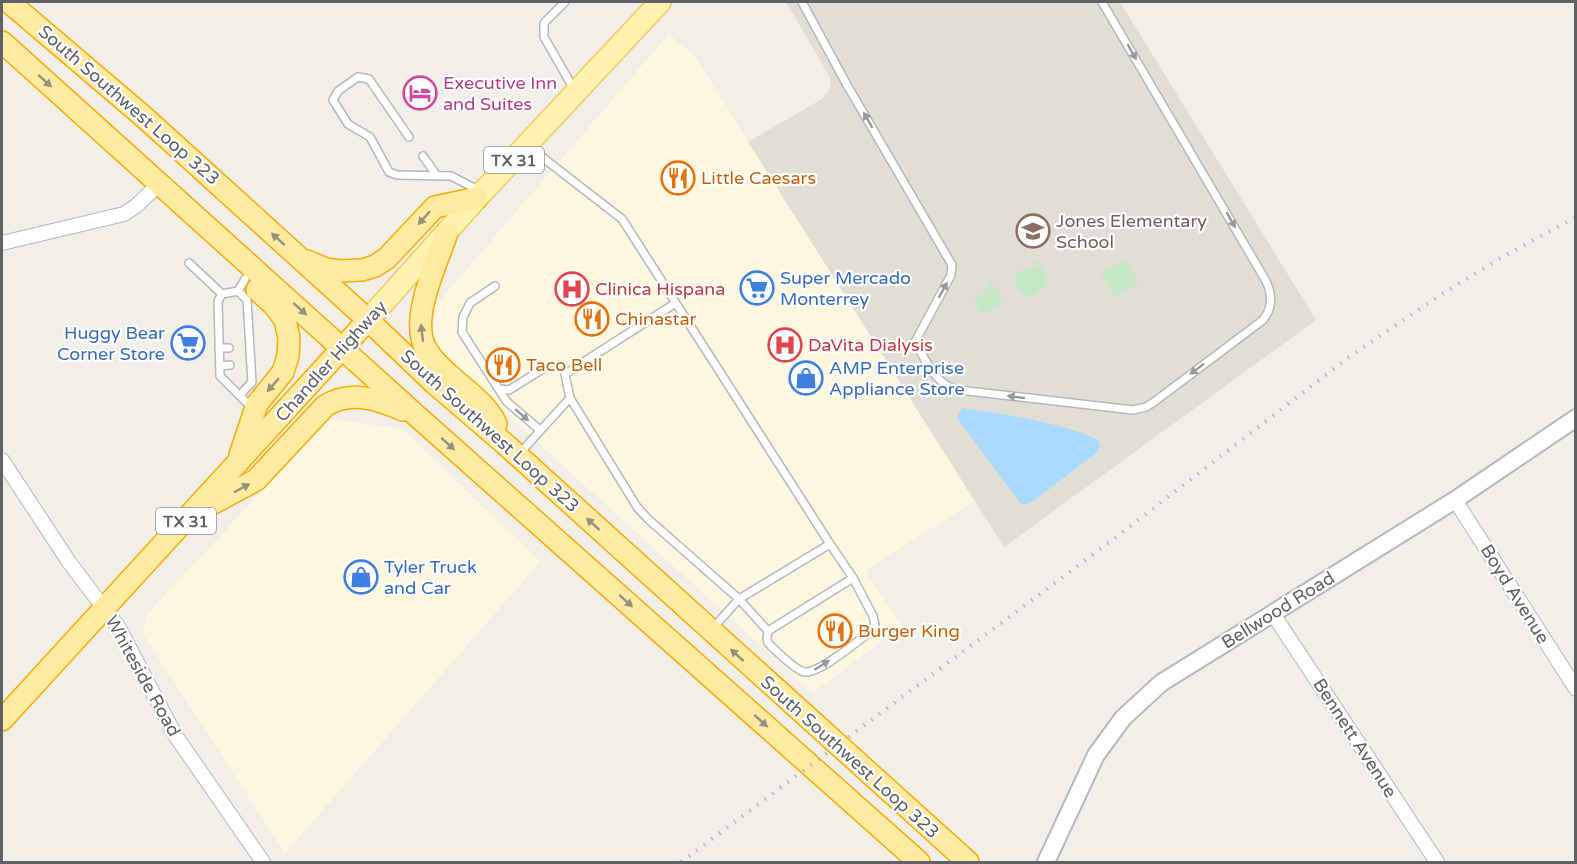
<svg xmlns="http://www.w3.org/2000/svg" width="1577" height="864" font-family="'Varela Round',sans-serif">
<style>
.commercial{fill:#fef7e0}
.education{fill:#e1ded6}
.green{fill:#c5e8c5}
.water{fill:#aadaff}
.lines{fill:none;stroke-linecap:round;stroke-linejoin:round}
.service-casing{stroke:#b5b8bc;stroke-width:10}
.minor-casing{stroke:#b5b8bc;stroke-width:16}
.tertiary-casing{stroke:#b5b8bc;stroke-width:20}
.primary-casing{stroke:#f2c960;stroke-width:24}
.trunk-casing{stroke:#f9ab00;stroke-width:24}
.service{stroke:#fff;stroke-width:7}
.minor{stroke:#fff;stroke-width:14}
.tertiary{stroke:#fff;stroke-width:16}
.primary{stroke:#fff2af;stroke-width:21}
.trunk{stroke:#feeaa1;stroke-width:21}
.rail{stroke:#b6b7b8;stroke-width:4;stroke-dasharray:1.5 8;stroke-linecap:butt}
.oneway{fill:#979a9d}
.oneway2{fill:#97927c}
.labels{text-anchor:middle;stroke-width:4.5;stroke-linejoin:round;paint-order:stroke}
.shield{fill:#fff;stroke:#8f9295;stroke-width:1.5}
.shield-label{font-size:16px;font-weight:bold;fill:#5f6368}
.hotel-label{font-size:18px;fill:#b23c85;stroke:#fff;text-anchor:start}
.street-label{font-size:18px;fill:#5f6368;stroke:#fff}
.food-label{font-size:18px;fill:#c56008;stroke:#fff;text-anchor:start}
.education-label{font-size:18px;fill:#785e54;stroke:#fff;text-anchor:start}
.shop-label{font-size:18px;fill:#366cbe;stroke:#fff;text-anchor:start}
.health-label{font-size:18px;fill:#be3a42;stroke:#fff;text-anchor:start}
</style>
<rect width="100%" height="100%" fill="#f1efe8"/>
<g class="commercial">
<path d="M669,34L696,58L974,501L865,571L902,626L813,693L447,360L440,349L434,335V319L437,304Z"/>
<path d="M330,419L403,429L540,562L285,853L143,634L148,613Z"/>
</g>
<path class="education" d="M786,2H1120L1316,320L1004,547L748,142L822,99L830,89V77Z"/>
<g class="green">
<path d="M1125,259L1139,283L1115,297L1101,273Z"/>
<path d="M1037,260L1048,279V283L1033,297L1025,296L1015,285V277L1022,270L1037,267L1034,262Z"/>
<path d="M990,281L994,287H997C1007,305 998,311 980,312L974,300L985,291Z"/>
</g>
<path class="water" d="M962,408C1002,414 1062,422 1098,440L1100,447L1095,454L1036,499L1028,504H1021L957,418Z"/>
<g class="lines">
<g class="service-casing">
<g id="service">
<path d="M565,2L544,23V37L575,91"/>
<path d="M802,2L847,85L952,265L951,275L915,342C926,360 935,386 959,390L1133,410L1146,407L1154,402L1263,320C1273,308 1272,294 1266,281L1102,2"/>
<path d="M409,137L369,79L358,77L338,91L333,100L348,124L370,137L389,172L397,175L451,176L480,191"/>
<path d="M529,147L622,219L830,544L739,599L712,629"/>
<path d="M423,156L437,176"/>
<path d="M189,263L222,294"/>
<path d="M245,279L238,291L222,294L218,301L220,376L252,408"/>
<path d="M495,286L470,303L463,317L462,332L507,402L540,430"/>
<path d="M238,291L247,300L252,382L240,395"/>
<path d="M674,304L565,374L570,398L637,507L648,519L739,599L768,631L853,578L830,544"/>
<path d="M219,348H229"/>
<path d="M220,366L230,365"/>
<path d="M499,389L509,390L546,367"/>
<path d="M519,454L570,398"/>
<path d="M768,631L767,639L768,643C775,650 796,671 805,672C820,673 856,642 869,633L875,625L873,616L853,578"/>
</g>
</g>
<g class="minor-casing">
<g id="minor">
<path d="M2,243L124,214L136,206L159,184"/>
<path d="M2,460L69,562L119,628L175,735L263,862"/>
<path d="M1455,500L1576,689"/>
<path d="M1273,614L1437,862"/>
</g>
</g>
<g class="tertiary-casing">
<path id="tertiary" d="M1046,862L1096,755L1123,718L1161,683L1455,500L1576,418"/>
</g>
<g class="primary-casing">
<path id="primary" d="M368,320L477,198L660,2"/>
</g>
<g class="trunk-casing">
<g id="trunk">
<path d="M9,2L144,117L368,320L434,383L505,444L968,862"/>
<path d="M2,42L418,417L919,862"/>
<path d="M447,233C437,263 410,317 425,347C432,361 445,371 456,381C471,394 488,406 496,424"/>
<path d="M307,261L326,269L340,271L362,270L375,266L387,258L435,207L477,198"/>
<path d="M240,455L257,404L283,372L288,356L289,338L285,320L274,305L257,290"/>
<path d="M204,508L256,480L325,406C351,390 377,399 403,410"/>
<path d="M2,720L368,320"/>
</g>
</g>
<use href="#service" class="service"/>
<use href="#minor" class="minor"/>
<use href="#tertiary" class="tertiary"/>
<use href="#primary" class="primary"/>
<use href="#trunk" class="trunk"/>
<path class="rail" d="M681,862L1111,541L1349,357L1433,300L1497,260L1576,217"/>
</g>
<defs><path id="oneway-solid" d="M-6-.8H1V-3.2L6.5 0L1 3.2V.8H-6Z" transform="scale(1.5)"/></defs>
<g class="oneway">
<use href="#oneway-solid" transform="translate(1132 52) rotate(60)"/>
<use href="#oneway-solid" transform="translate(868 120) rotate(-120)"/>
<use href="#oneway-solid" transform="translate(1231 220) rotate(60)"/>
<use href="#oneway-solid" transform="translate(943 290) rotate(-61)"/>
<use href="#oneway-solid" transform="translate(1197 369) rotate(143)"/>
<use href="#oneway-solid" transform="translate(1016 397) rotate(-173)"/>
<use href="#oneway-solid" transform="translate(522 415) rotate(41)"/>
<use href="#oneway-solid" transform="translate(822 665) rotate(-32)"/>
</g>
<g class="oneway2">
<use href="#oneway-solid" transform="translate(45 81) rotate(42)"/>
<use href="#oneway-solid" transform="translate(424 218) rotate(132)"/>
<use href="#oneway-solid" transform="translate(278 239) rotate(-138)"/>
<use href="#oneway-solid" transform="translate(300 309) rotate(42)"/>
<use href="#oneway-solid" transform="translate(422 333) rotate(-97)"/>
<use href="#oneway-solid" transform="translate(273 385) rotate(131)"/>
<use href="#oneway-solid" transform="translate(448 444) rotate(42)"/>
<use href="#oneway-solid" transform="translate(242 488) rotate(-28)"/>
<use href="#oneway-solid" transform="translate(593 524) rotate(-138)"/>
<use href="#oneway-solid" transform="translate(626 601) rotate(42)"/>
<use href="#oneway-solid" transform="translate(737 655) rotate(-138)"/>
<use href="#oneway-solid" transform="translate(761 721) rotate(42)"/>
</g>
<defs>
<g id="hotel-ring" transform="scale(1.725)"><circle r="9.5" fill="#fff" stroke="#d1479c" stroke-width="1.5"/><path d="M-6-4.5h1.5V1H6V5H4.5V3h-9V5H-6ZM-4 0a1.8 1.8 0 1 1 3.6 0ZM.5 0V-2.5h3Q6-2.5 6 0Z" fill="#d1479c"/></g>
<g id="restaurant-ring" transform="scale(1.725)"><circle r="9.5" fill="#fff" stroke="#e8710a" stroke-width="1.5"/><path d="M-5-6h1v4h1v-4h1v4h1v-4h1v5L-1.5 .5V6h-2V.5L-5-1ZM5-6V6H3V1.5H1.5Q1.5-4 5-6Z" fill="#e8710a"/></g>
<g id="school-ring" transform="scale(1.725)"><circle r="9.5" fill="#fff" stroke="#8d6e63" stroke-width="1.5"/><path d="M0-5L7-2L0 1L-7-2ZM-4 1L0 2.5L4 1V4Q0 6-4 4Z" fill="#8d6e63"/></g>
<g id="supermarket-ring" transform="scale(1.725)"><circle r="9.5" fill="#fff" stroke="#3f7fe0" stroke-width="1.5"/><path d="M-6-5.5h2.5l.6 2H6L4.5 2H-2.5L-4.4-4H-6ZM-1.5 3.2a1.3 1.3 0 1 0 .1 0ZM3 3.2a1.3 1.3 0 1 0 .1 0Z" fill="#3f7fe0"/></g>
<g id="hospital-ring" transform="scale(1.725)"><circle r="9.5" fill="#fff" stroke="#e0444e" stroke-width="1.5"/><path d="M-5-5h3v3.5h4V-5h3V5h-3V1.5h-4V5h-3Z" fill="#e0444e"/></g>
<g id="shop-ring" transform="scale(1.725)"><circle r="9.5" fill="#fff" stroke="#3f7fe0" stroke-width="1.5"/><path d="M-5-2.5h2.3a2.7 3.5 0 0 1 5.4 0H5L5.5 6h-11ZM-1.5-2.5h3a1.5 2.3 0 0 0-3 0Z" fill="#3f7fe0"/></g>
</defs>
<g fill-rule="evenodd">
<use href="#hotel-ring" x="420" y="93"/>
<use href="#restaurant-ring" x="678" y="178"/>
<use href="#school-ring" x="1033" y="231"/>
<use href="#supermarket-ring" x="757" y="288"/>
<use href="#hospital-ring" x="572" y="289"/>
<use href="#restaurant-ring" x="592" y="319"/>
<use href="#supermarket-ring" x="188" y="343"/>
<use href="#hospital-ring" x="785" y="345"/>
<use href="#restaurant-ring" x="503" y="365"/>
<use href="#shop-ring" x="806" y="378"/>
<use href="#shop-ring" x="361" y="577"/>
<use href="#restaurant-ring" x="835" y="631"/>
</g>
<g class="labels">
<g class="shield">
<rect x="484" y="147" width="60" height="26" rx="4.5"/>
<rect x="156" y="508" width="60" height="26" rx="4.5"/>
</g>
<g class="shield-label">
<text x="514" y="166">TX 31</text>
<text x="186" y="527">TX 31</text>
</g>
<g class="hotel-label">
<text x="443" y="89">Executive Inn<tspan x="443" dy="21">and Suites</tspan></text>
</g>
<g class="street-label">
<text transform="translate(129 105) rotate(41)" y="6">South Southwest Loop 323</text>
<text transform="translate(331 361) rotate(-48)" y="6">Chandler Highway</text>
<text transform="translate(490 431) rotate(42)" y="6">South Southwest Loop 323</text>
<text transform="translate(1515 594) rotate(58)" y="6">Boyd Avenue</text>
<text transform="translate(1278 610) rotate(-32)" y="6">Bellwood Road</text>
<text transform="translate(143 676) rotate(61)" y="6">Whiteside Road</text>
<text transform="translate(1355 738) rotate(57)" y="6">Bennett Avenue</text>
<text transform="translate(850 757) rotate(42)" y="6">South Southwest Loop 323</text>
</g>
<g class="food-label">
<text x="701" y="184">Little Caesars</text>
<text x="615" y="325">Chinastar</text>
<text x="526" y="371">Taco Bell</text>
<text x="858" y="637">Burger King</text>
</g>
<g class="education-label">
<text x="1056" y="227">Jones Elementary<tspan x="1056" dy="21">School</tspan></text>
</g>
<g class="shop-label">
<text x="780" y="284">Super Mercado<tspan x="780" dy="21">Monterrey</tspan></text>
<text x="165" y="339" text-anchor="end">Huggy Bear<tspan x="165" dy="21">Corner Store</tspan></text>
<text x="829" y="374">AMP Enterprise<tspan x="829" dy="21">Appliance Store</tspan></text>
<text x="384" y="573">Tyler Truck<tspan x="384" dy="21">and Car</tspan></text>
</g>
<g class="health-label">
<text x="595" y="295">Clinica Hispana</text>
<text x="808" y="351">DaVita Dialysis</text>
</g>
</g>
<rect width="1577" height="864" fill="none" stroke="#5f6368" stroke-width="6"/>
</svg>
